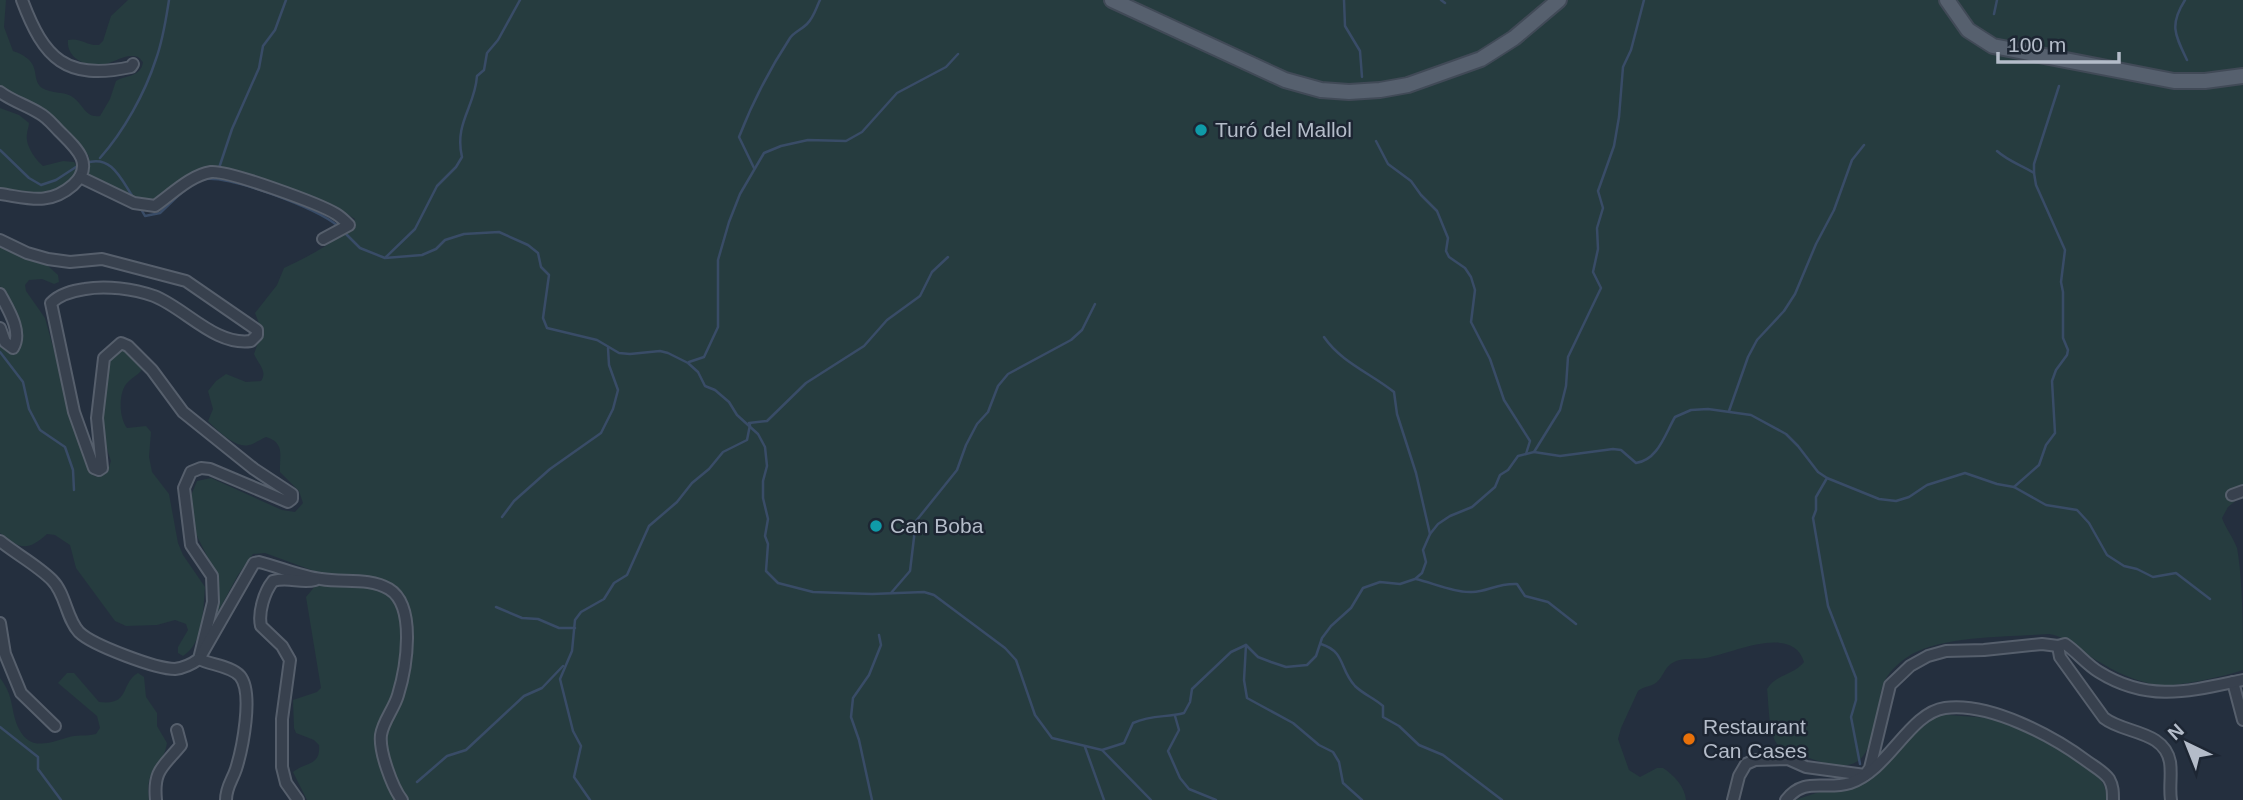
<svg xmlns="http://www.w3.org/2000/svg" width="2243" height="800" font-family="Arial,sans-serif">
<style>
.green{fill:#263c3f}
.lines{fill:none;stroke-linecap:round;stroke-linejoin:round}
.stream{stroke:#394c67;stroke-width:2.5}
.minor-casing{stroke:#565f6c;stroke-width:14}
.major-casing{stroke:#414a57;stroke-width:18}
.minor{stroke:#38414e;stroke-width:10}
.major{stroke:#56606e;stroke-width:14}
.culture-dot{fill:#0f9aa8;stroke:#1d2633;stroke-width:2.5}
.food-dot{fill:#e8710a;stroke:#1d2633;stroke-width:2.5}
.labels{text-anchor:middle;stroke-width:5;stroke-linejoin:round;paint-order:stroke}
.poi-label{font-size:21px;fill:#b4bcc9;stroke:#1d2633;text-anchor:start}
</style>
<rect width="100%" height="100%" fill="#242f3e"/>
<g class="green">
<path d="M0,0H6L4,27L13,51C45,62 29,78 42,88C51,94 66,91 74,98C84,106 86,118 100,116L110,99L116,81C126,75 141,77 143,62C139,58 140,57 134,56C122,55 112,64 100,65C85,67 66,57 68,40C80,37 87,46 99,45L103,41L111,16L128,0H2243V495L2228,507L2222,518C2226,529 2233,537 2237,548C2243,580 2243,635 2243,670C2226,676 2173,688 2157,685C2134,681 2116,672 2096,660C2078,649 2070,638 2049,634C2009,637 1947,635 1912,654C1902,660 1891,669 1885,680C1881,688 1880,697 1879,706C1868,759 1864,779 1804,756C1796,753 1785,751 1779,746C1768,736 1769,703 1767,689C1776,674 1794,675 1804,662C1793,623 1731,654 1706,658C1696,660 1684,657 1674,662C1664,667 1664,676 1657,682C1652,687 1643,686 1638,691L1621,728L1618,739L1629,770L1640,777L1657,768H1663C1674,775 1685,787 1686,800H307L293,772C305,762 321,766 319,745L314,740L296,733L294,728L293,700L317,692L321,688L306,597L316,585L314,571L265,553L253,554L238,575L213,621L214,570L194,530L190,498L197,481L211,478L282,510L295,512L303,503L299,491L280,472C279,457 286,443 266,437C261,439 254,444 249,445C236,449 216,429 208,421L213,409L208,391L216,381L226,374L246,382L261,381C268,371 258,364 254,354L262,331L255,313L277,285L284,268C305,258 343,240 355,219L347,214C324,205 215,162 198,170C182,177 167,192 154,202L136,201L87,178L89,156L67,133L0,87Z"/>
<path d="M0,108L19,115L29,123C29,127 27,130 27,134C25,145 35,159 43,166L63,161L74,162L78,168C64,201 28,193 0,187Z"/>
<path d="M0,247L48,266L58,275L59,282L54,284L42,279L29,280L25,285L26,291L45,318L84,460L94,476L100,477L109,467L111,461L103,437L101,411L108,359L118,350L124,349L144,366C140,375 133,376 127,383C118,393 119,418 127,428L146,426L151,432L149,457L152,472L169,494L178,543L183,555L205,587C203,609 204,643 183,656L178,653V647L188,630L186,624L175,620L157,625L126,626L115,621L76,568L70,545L55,535L47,534C27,552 20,549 0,533V345L11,354L17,352C33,328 7,306 0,286C0,275 0,258 0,247Z"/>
<path d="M67,673H74L99,702C131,706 120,683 138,673L144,677L146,697L157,713V726L167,743C163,769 144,766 149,800H0V678C15,697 10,711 19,729C32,755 56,739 74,736C82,735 89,736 96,734L100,728L97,716L58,683Z"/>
<path d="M1938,714C1956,716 1975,716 1993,719C2018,724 2078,757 2097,776C2104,782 2107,791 2106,800H1795L1880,772L1912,736Z"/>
</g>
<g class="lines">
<g class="stream">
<path d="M1344,0L1345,26L1360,51L1362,77"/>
<path d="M1441,0L1445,3"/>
<path d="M2185,0C2169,25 2175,35 2187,60"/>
<path d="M1994,14L1997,0"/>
<path d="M1376,141L1388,164L1411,181L1421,195L1437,211L1448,238L1446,251L1449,257L1465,268L1471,277L1475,290L1471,322L1490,359L1504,400L1530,441L1526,454"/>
<path d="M0,150L29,178L41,185L56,180L79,165"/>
<path d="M1997,151C2008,161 2021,165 2034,173L2036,185L2065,250L2061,282L2063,292V338L2068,350L2067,355L2056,370L2052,381L2055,433L2046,445L2039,465L2014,487"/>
<path d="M100,158C124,131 145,93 156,59C163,40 166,19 169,0"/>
<path d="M86,163C111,154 121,179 133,197"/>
<path d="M219,168L232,129L259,68L263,46L275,30L286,0"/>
<path d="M754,168L739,137C753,101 769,70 790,38C794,32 801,30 807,24C814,17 816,8 820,0"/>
<path d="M2034,173V164L2059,86"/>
<path d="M205,179C232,176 316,208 338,226"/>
<path d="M141,209L145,216L160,213L184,190"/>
<path d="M343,231L360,248L385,258L422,255L436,249L445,240L464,234L499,232L528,245L538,253L541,267L549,275L543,318L547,328L597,340L619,353L630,354L660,351L668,353L688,363L698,372L705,386L715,390L729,402L737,415L758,434L765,447L767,466L763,481V498L768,519L765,536L768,544L766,571L778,583L813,592L872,594L924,592L934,595L1005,648L1016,660L1035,715L1052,738L1102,750L1124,743L1133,723C1153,714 1166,718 1184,713L1190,702L1192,689L1231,652L1246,645"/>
<path d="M386,257L415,229L437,186L456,167L462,157C454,123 475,107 477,76L484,70L487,53L498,40L520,0"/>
<path d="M1324,337C1341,362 1370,373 1394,392L1397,414L1416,473L1430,534"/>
<path d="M0,352L23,382L29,409L40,430L65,447L73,470L74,490"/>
<path d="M689,362L704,357L718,327V260L729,222L740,194L764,153L781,146L808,140L846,141L862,132L897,93L946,67L958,54"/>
<path d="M1729,411L1748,357L1757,340L1784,311L1795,294L1816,244L1834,210L1852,160L1864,145"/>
<path d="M749,423L767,421L806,383L864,346L887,320L920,296L932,272L948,257"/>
<path d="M1534,452L1560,456L1613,449L1621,450L1636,463C1658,460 1665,434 1675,417L1691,410L1708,409L1751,415L1786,434L1798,446L1818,472L1827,478L1879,499L1896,501L1909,497L1927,485L1965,473L1997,484L2014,487L2046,505L2077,510L2089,523L2107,555L2124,566L2137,569L2153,577L2176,573L2210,599"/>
<path d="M1827,478L1816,497V510L1813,518L1828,606L1856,678V700L1851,717L1860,764"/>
<path d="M502,517L514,501L550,469L601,433L613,409L618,390L609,365L608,348"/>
<path d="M1416,579C1433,583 1455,593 1472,592C1488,592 1496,583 1517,584L1525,596L1548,602L1576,624"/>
<path d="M891,593L910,571L916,521L957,470L966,445L977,424L988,412L998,386L1008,374L1071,340L1082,330L1095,304"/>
<path d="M496,607L522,618L538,619L559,628H575"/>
<path d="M1321,644C1346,652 1339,669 1355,686C1363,694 1374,698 1383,706V717L1399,726L1419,745L1443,755L1502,800"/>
<path d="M1246,645L1258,657L1271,662L1286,667L1307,665L1316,656L1322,638L1331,626L1351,608L1363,588L1380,582L1400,584L1415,579L1422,573L1426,562L1423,550L1430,534L1438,524L1450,516L1472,507L1495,487L1500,475L1508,470L1518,456L1534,452L1560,410L1566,386L1568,357L1601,288L1593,272L1598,249L1597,228L1603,208L1598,191L1614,146L1619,117L1623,67L1631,50L1644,0"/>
<path d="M1246,645L1244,680L1247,698L1293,723L1319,745L1333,752L1339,762L1343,783L1362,800"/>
<path d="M1175,716L1179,730L1168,751L1180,778L1189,789L1216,800"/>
<path d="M0,727L38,757V769L61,800"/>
<path d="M1085,747L1104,800"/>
<path d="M1102,750L1151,800"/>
<path d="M417,782L447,756L466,750L524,696L542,688L563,666"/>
<path d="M590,800L574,777L581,746L573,731L560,679L572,651L575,620L581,612L604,599L614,583L627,575L649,526L677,502L692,483L709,469L723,452L747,440L750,425"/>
<path d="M872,800L859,740L851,717L853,698L869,675L881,645L879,635"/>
</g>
<g class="minor-casing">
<g id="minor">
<path d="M22,0C44,59 66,81 131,67L133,64"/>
<path d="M0,92C12,101 26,105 39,113C47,117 53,125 59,131C75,147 96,164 73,185C49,206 29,198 0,194"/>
<path d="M80,177L134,203L155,206C172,194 191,175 211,172C228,170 320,204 336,214C341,217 345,221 349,225L323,239"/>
<path d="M0,240L27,253L48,259L70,262L102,259L186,281L257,330V335L251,341C215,346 185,308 154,296C134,289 106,285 85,289C72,291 60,294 51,303L74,412L94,468L99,470L102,468L97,418L104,358L121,343L128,346L152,370L183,412L254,469L292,494V499L288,502L210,469L201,468L191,472L184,488L191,545L212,576L213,602L199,659"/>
<path d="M0,294C8,309 23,332 13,348L5,342L0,328"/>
<path d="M2232,495L2243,491"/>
<path d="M0,541C16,554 37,565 52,580C66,594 66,618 79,632C92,645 156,669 175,669C184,668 192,664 199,659L254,563L259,562C279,567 300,576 321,579C343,583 369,577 389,589C417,606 406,669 398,695C394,709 383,721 381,735C379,751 392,787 402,800"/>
<path d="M0,623L5,654L21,693L55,726"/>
<path d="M2058,646L2060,657L2104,718C2124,734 2164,730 2170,762C2172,774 2169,788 2171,800"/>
<path d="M199,659C211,665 231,666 240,676C254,693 242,750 236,769C232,781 226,787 226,800"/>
<path d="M2233,682L2243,720"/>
<path d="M1865,775L1870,768L1890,685L1910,666L1928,656L1946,651L1984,650L2042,644L2058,646L2065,644C2077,652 2086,664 2099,672C2149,703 2190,691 2243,680"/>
<path d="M156,800C153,770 163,767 181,745L177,730"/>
<path d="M298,800L286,783L282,767V719L290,660L282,646L261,626C258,613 264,592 273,581C288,576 301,584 315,580"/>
<path d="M1733,800L1739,776L1746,764L1755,760L1788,759L1806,767L1865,775"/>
<path d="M1786,800C1805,776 1824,791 1850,783C1889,770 1909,713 1945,708C1990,702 2053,736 2088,762C2095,767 2104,772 2109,779C2113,786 2113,792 2113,800"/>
</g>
</g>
<g class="major-casing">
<g id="major">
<path d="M1112,0L1285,80L1321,90L1349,92L1380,90L1408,85L1481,59L1514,38L1559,0"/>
<path d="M1947,0L1968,30L1993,46L2174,81H2205L2243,76"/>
</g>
</g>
<use href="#minor" class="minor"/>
<use href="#major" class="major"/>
</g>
<g class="culture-dot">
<circle cx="1201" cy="130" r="7"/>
<circle cx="876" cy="526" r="7"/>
</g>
<circle class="food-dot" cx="1689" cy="739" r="7"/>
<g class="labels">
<g class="poi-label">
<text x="1215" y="137">Turó del Mallol</text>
<text x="890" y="533">Can Boba</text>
<text x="1703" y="734">Restaurant<tspan x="1703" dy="24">Can Cases</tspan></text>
</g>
</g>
<g transform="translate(2187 744) rotate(317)" stroke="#1d2633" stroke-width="5" paint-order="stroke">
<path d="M0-5L12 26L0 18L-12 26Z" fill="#b4bcc9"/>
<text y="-10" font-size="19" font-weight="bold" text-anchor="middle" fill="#b4bcc9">N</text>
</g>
<path d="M1998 52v10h121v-10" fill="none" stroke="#b4bcc9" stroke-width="3.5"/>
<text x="2008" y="52" font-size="21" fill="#b4bcc9" stroke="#1d2633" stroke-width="5" paint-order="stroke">100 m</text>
</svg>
